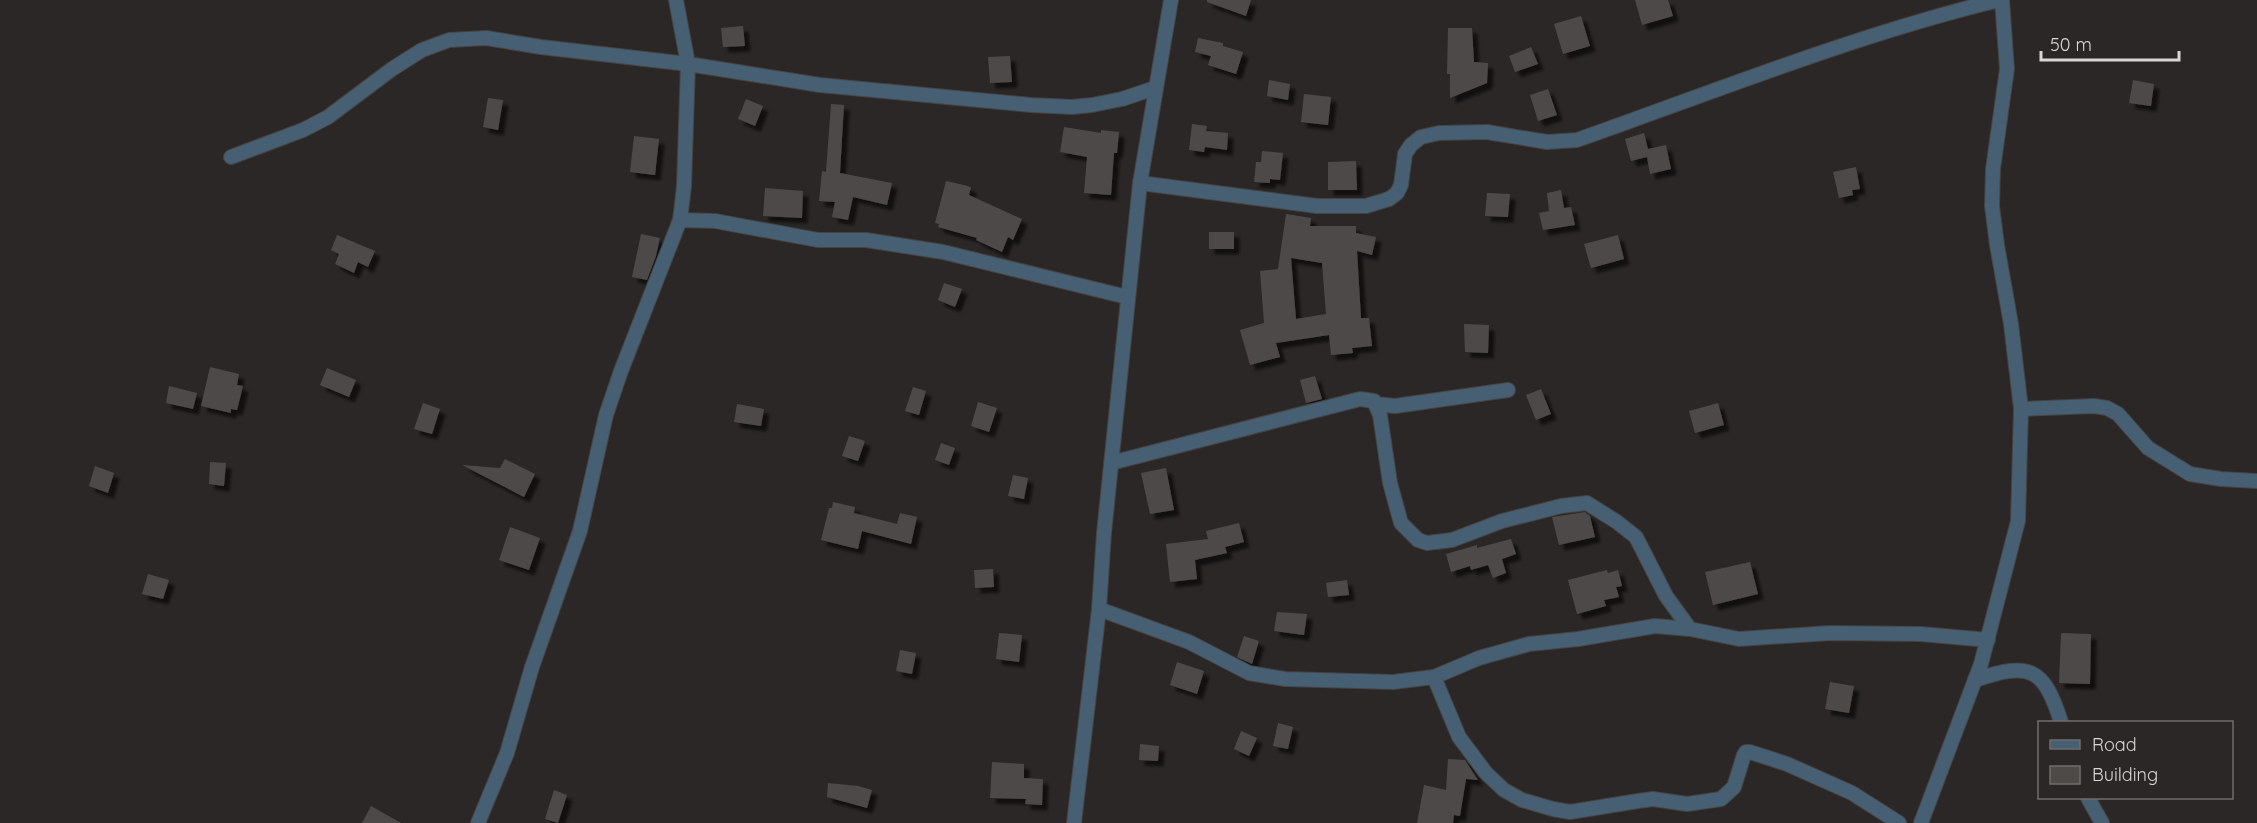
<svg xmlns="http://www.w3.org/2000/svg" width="2257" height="823" font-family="Quicksand,sans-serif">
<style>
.building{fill:#4d4a48;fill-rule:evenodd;filter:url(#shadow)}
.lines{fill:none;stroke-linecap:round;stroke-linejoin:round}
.minor-casing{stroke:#464342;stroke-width:16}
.minor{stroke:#465f72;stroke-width:14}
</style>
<defs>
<filter id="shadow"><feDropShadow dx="5.5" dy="5.5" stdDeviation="1.5" flood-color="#0009"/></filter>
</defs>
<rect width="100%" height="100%" fill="#2a2726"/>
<g class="building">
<path d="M1207,0H1251L1246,16L1207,2Z"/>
<path d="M1635,0H1668L1673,16L1642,25Z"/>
<path d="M1581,16L1590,46L1563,54L1554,24Z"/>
<path d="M743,26L745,46L723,47L721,28Z"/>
<path d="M1448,28H1472L1474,62L1488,63L1487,83L1450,98V74H1447Z"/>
<path d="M1198,38L1223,43V46L1243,52L1236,74L1208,65L1211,56L1195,52Z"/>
<path d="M1531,47L1538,64L1515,72L1509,56Z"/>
<path d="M1010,56L1012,82L990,83L988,57Z"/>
<path d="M1269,80L1290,84L1288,100L1267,96Z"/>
<path d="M2133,80L2154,84L2151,106L2129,103Z"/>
<path d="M1548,89L1557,115L1538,121L1530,95Z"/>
<path d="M1304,94L1331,97L1328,125L1301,122Z"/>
<path d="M488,98L503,100L498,130L483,127Z"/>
<path d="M746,99L763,106L755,126L738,119Z"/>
<path d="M831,104L844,105L840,173L892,183L887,205L853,197L848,220L832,217L835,202L819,201L822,171L826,172Z"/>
<path d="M1192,124L1207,126L1206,131L1228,133L1227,150L1205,147L1204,152L1189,150Z"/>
<path d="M1064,127L1101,133V130L1119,132L1117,153H1114L1111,195L1084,193L1087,157L1060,152Z"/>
<path d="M1644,133L1648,149L1666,145L1671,169L1650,174L1647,157L1631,161L1625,139Z"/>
<path d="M634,136L659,139L655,175L630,172Z"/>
<path d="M1262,151L1283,153L1280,180L1270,179V183L1254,182L1256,162H1261Z"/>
<path d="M1356,161L1357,190H1328V162Z"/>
<path d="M1856,167L1860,189L1852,190L1853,195L1839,198L1833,172Z"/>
<path d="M946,181L968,186L971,188L969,195L1022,219L1013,240L1008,237L1002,252L976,240L977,238L938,227L939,224L935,223Z"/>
<path d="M765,188L803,191L802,218L763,216Z"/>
<path d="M1561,190L1564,208L1571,207L1575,225L1543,230L1539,213L1549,211L1547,193Z"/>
<path d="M1487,193L1510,194L1508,217L1485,216Z"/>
<path d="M1286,214L1311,218L1310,226H1356V233L1376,237L1372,255L1357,251L1361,318H1369L1372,346L1352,348L1353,353L1331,355L1329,335L1276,343L1280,357L1250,365L1240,330L1264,323L1260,271L1278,269ZM1291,258L1322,263L1326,314L1296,319Z"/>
<rect x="1209" y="232" width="25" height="17"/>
<path d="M641,234L660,238L656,256L647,280L632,277Z"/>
<path d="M337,235L375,251L368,267L358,262L354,273L335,264L339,254L331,250Z"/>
<path d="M1618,235L1624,259L1591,268L1584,244Z"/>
<path d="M944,283L962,289L955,307L938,300Z"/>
<path d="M1464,324L1489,325L1488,353L1465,352Z"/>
<path d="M210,367L239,374L237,385L243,386L237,410L231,409V413L201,406Z"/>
<path d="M327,368L356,380L349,397L320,385Z"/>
<path d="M1315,376L1322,399L1306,403L1300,380Z"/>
<path d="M169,386L197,393L193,409L166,403Z"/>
<path d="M913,387L926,391L919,415L905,411Z"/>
<path d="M1541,389L1551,414L1536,420L1526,395Z"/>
<path d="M978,402L997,408L989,432L971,426Z"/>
<path d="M423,403L440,409L432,434L414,429Z"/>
<path d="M1718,403L1724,425L1695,433L1689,411Z"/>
<path d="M737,404L764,409L761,426L734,422Z"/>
<path d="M849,436L865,441L858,461L842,456Z"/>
<path d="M941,443L955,448L949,465L935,460Z"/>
<path d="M505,459L535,474L524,497L462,465L500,468Z"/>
<path d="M210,462L226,463L224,486L209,484Z"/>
<path d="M95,466L114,473L108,493L89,486Z"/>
<path d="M1166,468L1174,510L1150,514L1141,473Z"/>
<path d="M1013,475L1028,478L1024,499L1008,496Z"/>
<path d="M833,502L855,507L854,513L897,524L900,513L917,517L911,544L862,531L858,549L821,540L829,508H832Z"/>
<path d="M1585,512L1590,516L1595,537L1559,545L1552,517Z"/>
<path d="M1239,523L1244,542L1225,547L1227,553L1195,560L1197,579L1170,582L1166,544L1208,539L1206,531Z"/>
<path d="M510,527L540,538L529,570L499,560Z"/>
<path d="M1511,539L1516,554L1502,559L1506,573L1493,578L1488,565L1471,570L1470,566L1451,572L1446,554L1477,545V548Z"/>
<path d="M1750,562L1758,594L1713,605L1705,572Z"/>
<path d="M993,569L994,587L975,588L974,570Z"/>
<path d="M1607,570L1608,573L1618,570L1622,586L1616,587L1619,597L1604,600L1606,606L1577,614L1568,580Z"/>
<path d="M148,574L169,580L163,599L142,594Z"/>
<path d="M1347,580L1349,595L1328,597L1326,583Z"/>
<path d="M1277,612L1307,614L1304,635L1274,631Z"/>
<path d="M999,633L1022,635L1019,662L996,659Z"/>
<path d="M2061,633L2091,634L2090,684L2059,683Z"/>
<path d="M1244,636L1259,641L1252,664L1237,657Z"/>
<path d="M900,650L916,653L912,674L896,671Z"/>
<path d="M1177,662L1204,671L1197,694L1170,685Z"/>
<path d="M1830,682L1854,686L1849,713L1825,709Z"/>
<path d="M1278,723L1293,727L1288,749L1273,746Z"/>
<path d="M1241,731L1257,738L1249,756L1234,749Z"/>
<path d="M1140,744L1159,746L1158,761L1139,760Z"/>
<path d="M1448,759L1465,760L1478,780L1466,779L1460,816L1454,815L1453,823H1417L1424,785L1446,790Z"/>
<path d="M992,762L1024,764V778L1043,779L1042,805L1025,804L1026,799L990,798Z"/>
<path d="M828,783L858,786L872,790L867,808L827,797Z"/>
<path d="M554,790L567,795L558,823L545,819Z"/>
<path d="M371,806L401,823H362Z"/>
</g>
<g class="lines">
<g class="minor-casing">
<g id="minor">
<path d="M231,157L303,130L328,117L392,69L422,50L449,40L486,38L541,47L688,64L820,85L1031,105L1072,107L1092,105L1122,99L1155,88"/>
<path d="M1140,183L1317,206H1366L1389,199L1397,193L1401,185L1405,154L1411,145L1421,137L1439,133L1487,132L1547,142L1577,140C1716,91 1855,35 1999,0"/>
<path d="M680,220L715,221L818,240H866L943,252L1127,297"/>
<path d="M1376,404L1395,406L1508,390"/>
<path d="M2021,409L2094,406L2107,408L2118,414L2148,448L2190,474L2221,479L2257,481"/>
<path d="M1111,463L1360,399L1374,401L1380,415L1390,483L1401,523L1418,540L1427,543L1452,540L1502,521L1561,506L1587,503L1617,522L1636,537L1666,596L1690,629"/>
<path d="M1099,609L1189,642L1249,673L1285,679L1393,682L1434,677L1479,658L1529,644L1578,639L1655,626L1690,629L1739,639L1830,633L1921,634L1988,640"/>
<path d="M1434,677L1459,737L1486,773L1504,790L1522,800L1553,809L1570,812L1638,801L1653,799L1687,804L1721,799L1734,787L1744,755L1746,752H1750L1787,764L1852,793L1899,823"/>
<path d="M1975,680C2030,661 2044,668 2061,722"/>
<path d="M2088,798L2102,823"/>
<path d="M478,823L507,753L532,667L580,531L606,415L621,371L680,220L684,186L688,64L676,0"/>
<path d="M1074,823L1099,609L1104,533L1140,183L1171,0"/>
<path d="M1921,823L1981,664L2018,521L2021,409L2011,324L1997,245L1992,206L1993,169L2007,69L2002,0"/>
</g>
</g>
<use href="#minor" class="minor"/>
</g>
<rect x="2038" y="721" width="195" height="78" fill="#2a2726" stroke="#706d6c" stroke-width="1.5"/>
<rect x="2050" y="740" width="30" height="9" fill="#465f72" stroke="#706d6c" stroke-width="1.5"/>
<text x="2092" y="751" font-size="18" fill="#d9d7d6">Road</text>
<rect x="2050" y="766" width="30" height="18" fill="#4d4a48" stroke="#706d6c" stroke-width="1.5"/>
<text x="2092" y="781" font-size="18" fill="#d9d7d6">Building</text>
<path d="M2041 51v9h138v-9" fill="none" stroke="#d9d7d6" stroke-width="3"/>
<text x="2050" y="51" font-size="18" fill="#d9d7d6" stroke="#2a2726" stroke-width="4.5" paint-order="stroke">50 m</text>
</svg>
